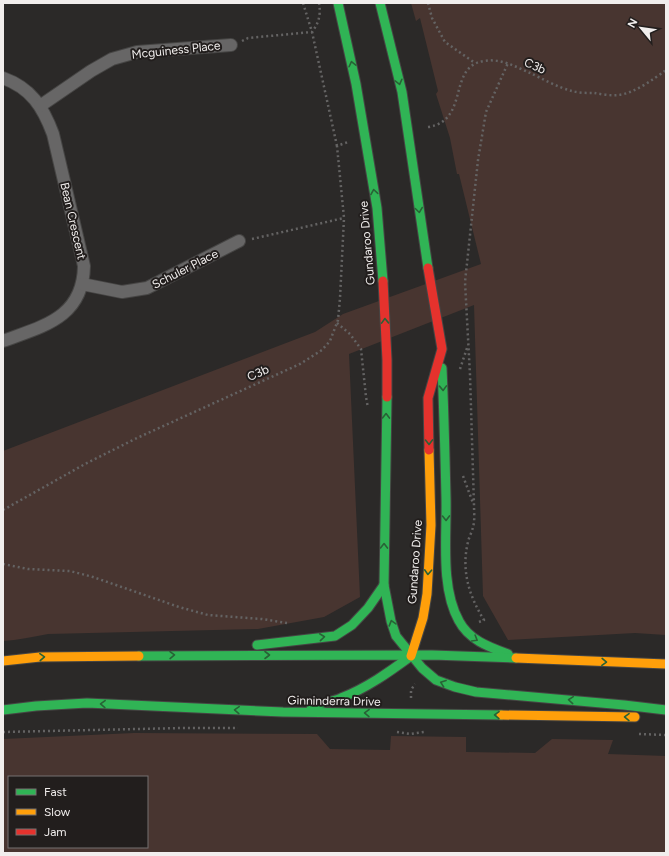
<svg xmlns="http://www.w3.org/2000/svg" width="669" height="856" font-family="Figtree,sans-serif">
<style>
.green{fill:#483530;fill-rule:evenodd}
.lines{fill:none;stroke-linecap:round;stroke-linejoin:round}
.street-casing{stroke:#464544;stroke-width:14}
.fast-casing{stroke:#464544;stroke-width:11}
.slow-casing{stroke:#464544;stroke-width:11}
.jam-casing{stroke:#464544;stroke-width:11}
.path{stroke:#646363;stroke-width:2.5;stroke-dasharray:2 3;stroke-linecap:butt}
.street{stroke:#676666;stroke-width:12}
.fast{stroke:#30b455;stroke-width:9}
.slow{stroke:#ff9f0a;stroke-width:9}
.jam{stroke:#e5322d;stroke-width:9}
.oneway{stroke:#286236}
.labels{text-anchor:middle;stroke-width:4;stroke-linejoin:round;paint-order:stroke}
.street-label{font-size:12px;fill:#f1eeed;stroke:#221e1d}
</style>
<rect width="100%" height="100%" fill="#2b2928"/>
<g class="green">
<path d="M411,3H666V635L635,633L508,640L483,596L474,305L349,354L360,597L324,617L258,629L48,634C32,637 18,640 3,641V451L315,332L343,314L481,264L459,174H457L450,138L436,94L438,91L420,18L416,21Z"/>
<path d="M134,733L317,734L330,749L390,750L391,736L466,737V752L535,753L552,739L613,740L608,754L666,756V853H3V739ZM9,777H147V847H9Z"/>
</g>
<g class="lines">
<g class="street-casing">
<g id="street">
<path d="M3,78C31,88 43,107 53,134L84,266C83,318 43,326 3,341"/>
<path d="M40,106L91,71L112,59L137,52L231,45"/>
<path d="M82,284L122,292L147,288L239,241"/>
</g>
</g>
<g class="fast-casing">
<g id="fast">
<path d="M338,3L356,84L377,208L383,281"/>
<path d="M380,3L402,92L428,268"/>
<path d="M442,368C444,411 445,455 446,498C447,536 440,587 459,621C469,640 489,647 508,654"/>
<path d="M387,397L384,585L391,621L396,636L422,668L436,680L455,687L476,692L624,705L666,710"/>
<path d="M257,645L335,636L352,625L368,608L384,585"/>
<path d="M139,656L432,655L516,658"/>
<path d="M311,706C321,703 332,702 341,698C367,688 389,672 411,656"/>
<path d="M3,710L36,706L87,703L283,712L501,715"/>
</g>
</g>
<g class="slow-casing">
<g id="slow">
<path d="M411,656L423,618L427,594L431,525L429,450"/>
<path d="M516,658L666,664"/>
<path d="M3,661L40,657L139,656"/>
<path d="M501,715L635,717"/>
</g>
</g>
<g class="jam-casing">
<g id="jam">
<path d="M428,268L442,349L428,398L429,450"/>
<path d="M383,281L387,360V397"/>
</g>
</g>
<g class="path">
<path d="M303,3L312,32L337,146"/>
<path d="M428,3L432,18L445,42L475,63"/>
<path d="M242,41L248,38L312,32C319,23 321,14 319,3"/>
<path d="M428,127C470,121 447,66 484,61C500,58 514,66 528,72C541,78 559,88 572,91C579,93 587,93 594,93C601,94 610,96 618,95C633,94 654,79 666,70"/>
<path d="M252,239L344,218"/>
<path d="M337,323L350,334L361,349L366,397L368,408"/>
<path d="M460,369L467,348"/>
<path d="M463,476L473,503"/>
<path d="M3,510L85,464L137,438L300,364L322,350L330,341L338,320L340,298L344,218L337,146L348,142"/>
<path d="M3,564L28,569L70,571L93,577L179,607L208,615L262,619L287,623"/>
<path d="M479,622L484,620C469,596 461,570 468,542C469,537 472,532 473,527C475,521 474,512 474,505L470,375L465,282L478,160L486,112L508,63"/>
<path d="M411,698V690L415,684"/>
<path d="M3,732L183,728H238"/>
<path d="M397,732L410,734L424,732"/>
<path d="M639,734L666,735"/>
</g>
<use href="#street" class="street"/>
<use href="#fast" class="fast"/>
<use href="#slow" class="slow"/>
<use href="#jam" class="jam"/>
</g>
<defs><path id="oneway-chevron" d="M-2-3.5L2.5 0L-2 3.5" fill="none" stroke-width="1.6" stroke-linecap="round" stroke-linejoin="round"/></defs>
<g class="oneway">
<use href="#oneway-chevron" transform="translate(352 64) rotate(-103)"/>
<use href="#oneway-chevron" transform="translate(399 82) rotate(76)"/>
<use href="#oneway-chevron" transform="translate(374 192) rotate(-99)"/>
<use href="#oneway-chevron" transform="translate(419 210) rotate(82)"/>
<use href="#oneway-chevron" transform="translate(385 321) rotate(-92)"/>
<use href="#oneway-chevron" transform="translate(443 388) rotate(88)"/>
<use href="#oneway-chevron" transform="translate(386 416) rotate(-89)"/>
<use href="#oneway-chevron" transform="translate(429 442) rotate(89)"/>
<use href="#oneway-chevron" transform="translate(446 518) rotate(89)"/>
<use href="#oneway-chevron" transform="translate(384 546) rotate(-89)"/>
<use href="#oneway-chevron" transform="translate(428 572) rotate(93)"/>
<use href="#oneway-chevron" transform="translate(392 623) rotate(-106)"/>
<use href="#oneway-chevron" transform="translate(322 637) rotate(-6)"/>
<use href="#oneway-chevron" transform="translate(475 639) rotate(31)"/>
<use href="#oneway-chevron" transform="translate(172 655) rotate(-1)"/>
<use href="#oneway-chevron" transform="translate(267 655)"/>
<use href="#oneway-chevron" transform="translate(42 657) rotate(-3)"/>
<use href="#oneway-chevron" transform="translate(604 662) rotate(2)"/>
<use href="#oneway-chevron" transform="translate(443 683) rotate(-160)"/>
<use href="#oneway-chevron" transform="translate(571 700) rotate(-175)"/>
<use href="#oneway-chevron" transform="translate(103 704) rotate(-178)"/>
<use href="#oneway-chevron" transform="translate(237 710) rotate(-177)"/>
<use href="#oneway-chevron" transform="translate(367 713) rotate(-179)"/>
<use href="#oneway-chevron" transform="translate(497 715) rotate(-179)"/>
<use href="#oneway-chevron" transform="translate(627 717) rotate(-179)"/>
</g>
<g class="labels">
<g class="street-label">
<text transform="translate(176 50) rotate(-6)" y="4">Mcguiness Place</text>
<text transform="translate(535 66) rotate(24)" y="4">C3b</text>
<text transform="translate(73 221) rotate(77)" y="4">Bean Crescent</text>
<text transform="translate(367 243) rotate(-95)" y="4">Gundaroo Drive</text>
<text transform="translate(185 269) rotate(-27)" y="4">Schuler Place</text>
<text transform="translate(258 373) rotate(-25)" y="4">C3b</text>
<text transform="translate(415 562) rotate(-86)" y="4">Gundaroo Drive</text>
<text transform="translate(334 701) rotate(1)" y="4">Ginninderra Drive</text>
</g>
</g>
<rect width="669" height="856" fill="none" stroke="#f1eeed" stroke-width="8"/>
<rect x="8" y="776" width="140" height="72" fill="#221e1d" stroke="#757170"/>
<rect x="16" y="789" width="20" height="6" fill="#30b455" stroke="#757170"/>
<text x="44" y="796" font-size="12" fill="#f1eeed">Fast</text>
<rect x="16" y="809" width="20" height="6" fill="#ff9f0a" stroke="#757170"/>
<text x="44" y="816" font-size="12" fill="#f1eeed">Slow</text>
<rect x="16" y="829" width="20" height="6" fill="#e5322d" stroke="#757170"/>
<text x="44" y="836" font-size="12" fill="#f1eeed">Jam</text>
<g transform="translate(641 28) rotate(299)" stroke="#221e1d" stroke-width="3" paint-order="stroke">
<path d="M0-3L7 15L0 10L-7 15Z" fill="#f1eeed"/>
<text y="-6" font-size="11" font-weight="bold" text-anchor="middle" fill="#f1eeed">N</text>
</g>
</svg>
